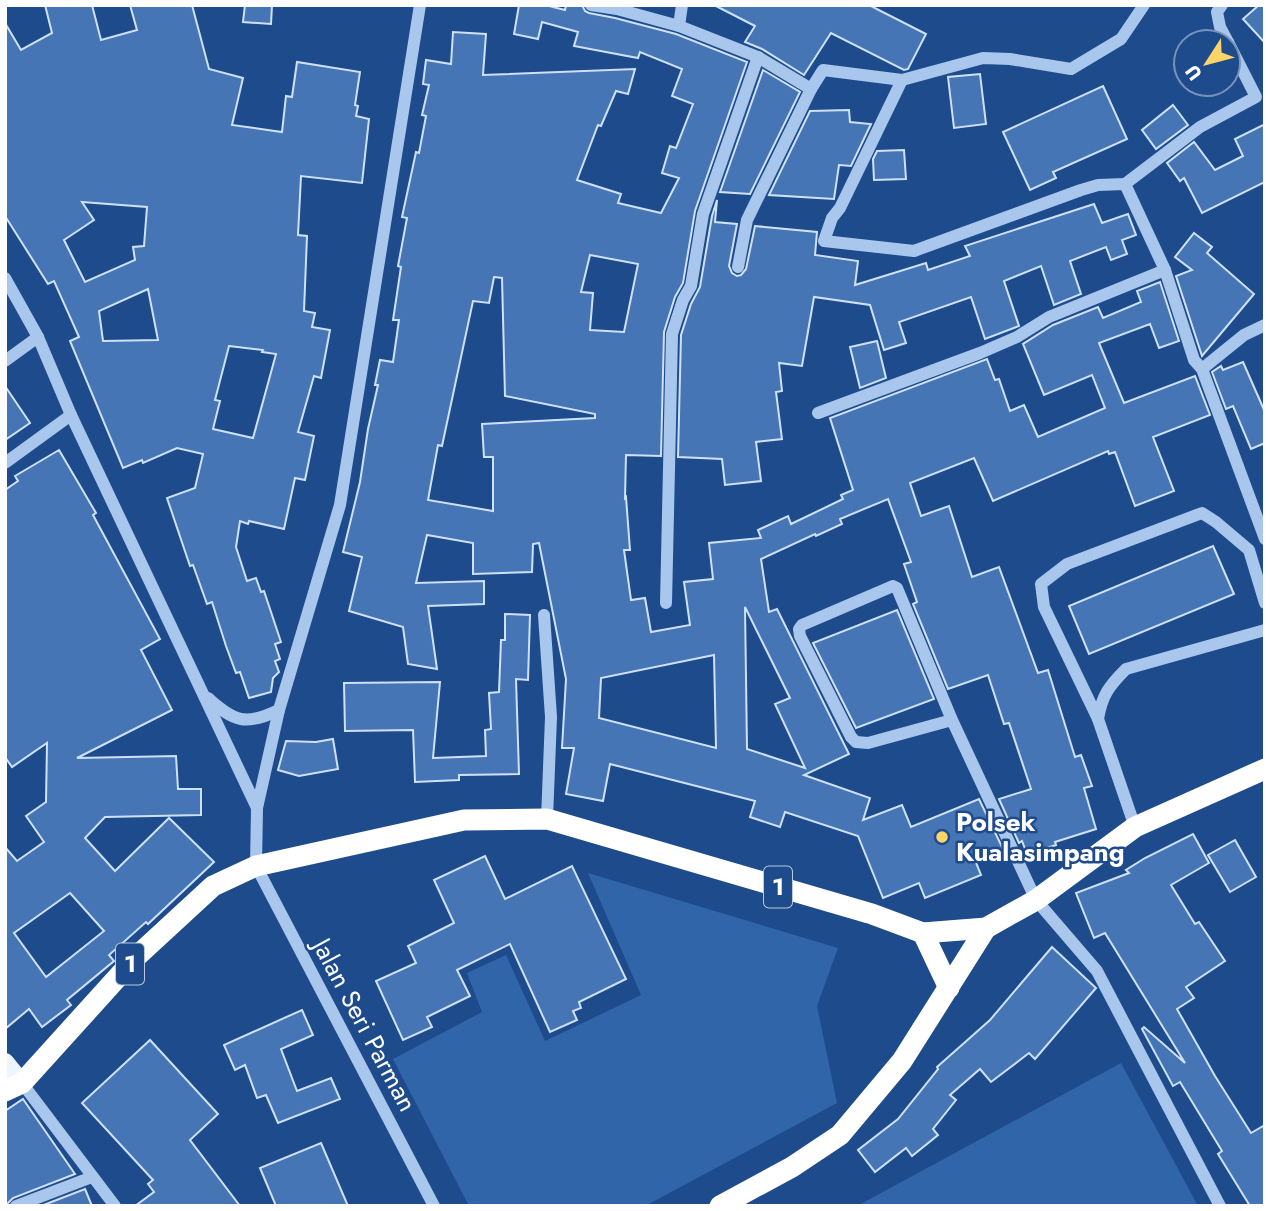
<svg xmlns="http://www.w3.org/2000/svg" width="1270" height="1211" font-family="Jost,sans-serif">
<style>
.green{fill:#3065aa}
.building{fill:#4575b4;stroke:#cfe1f9;stroke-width:2;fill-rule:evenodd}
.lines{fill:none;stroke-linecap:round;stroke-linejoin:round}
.minor{stroke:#a9c7ed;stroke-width:12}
.major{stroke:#eff5ff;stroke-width:18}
.highway{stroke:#fff;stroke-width:21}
.poi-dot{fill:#fdd467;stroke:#1d4b8c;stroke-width:2.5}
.labels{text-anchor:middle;stroke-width:5;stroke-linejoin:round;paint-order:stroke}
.shield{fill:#1d4b8c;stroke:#bbc9dc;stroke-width:2}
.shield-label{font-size:24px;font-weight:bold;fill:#fff}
.poi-label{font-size:26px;font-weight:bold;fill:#fff;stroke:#1d4b8c;text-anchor:start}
.street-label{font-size:26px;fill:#fff;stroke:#1d4b8c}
</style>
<rect width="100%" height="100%" fill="#1d4b8c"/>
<g class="green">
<path d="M588,873L838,948L817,1006L837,1103L645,1206H469L393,1059L482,1012L467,973L506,955L545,1041L641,995Z"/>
<path d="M1121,1063L1198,1206H857Z"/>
</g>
<g class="building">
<path d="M45,5H92L101,40L137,30L130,5H192L209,69L243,78L232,125L282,132L286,96L292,97L297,62L360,72L355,105L358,106L356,116L369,119L362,183L301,176L298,235L307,236L304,311L315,313L312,327L330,330L321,378L314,376L298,432L314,436L305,480L295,478L284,529L249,521L248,524L240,521L236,547L247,581L256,578L261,592L264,591L281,642L275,644L280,659L275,661L279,672L273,678L271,692L249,698L240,672L236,673L226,646L212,602L207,604L193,565L190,566L167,498L195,488L203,454L177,448L143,463L142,460L123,468L70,341L79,337L54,281L48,284L5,216V23L21,50L52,33ZM82,202L147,207L144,246L133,247L135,260L85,282L64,240L94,220ZM148,289L158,340L103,341L99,311ZM229,346L263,350L262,352L276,354L253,438L213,429L220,401L215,400Z"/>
<path d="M245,5H272L271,24L243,22Z"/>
<path d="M519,5H545L565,10L566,5H582L585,11L589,13L615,18L676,34L747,62L695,211L683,283L675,297L664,332L661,456L626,455L625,498L626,497L630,550H624L631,600L645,598L651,632L690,625L684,582L713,579L709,543L761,538L758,530L788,516L791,524L843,499L841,495L853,490L830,418L987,359L995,380L999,379L1010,411L1024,405L1038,437L1105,408L1092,375L1044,395L1023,344L1053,325L1098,307L1103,318L1141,302L1137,291L1160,282L1179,341L1159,348L1150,324L1099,343L1124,403L1195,376L1210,415L1153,437L1174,491L1135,506L1115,452L1109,454L1108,451L993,501L974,458L910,483L921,516L949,506L972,577L999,567L1038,673L1048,670L1075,757L1081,755L1092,786L1084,788L1096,829L1055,842L1056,845L1027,854L1022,841L1019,843L999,799L1031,789L1009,723L1004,724L988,675L948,689L913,604L917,602L904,564L911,562L888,499L840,519L842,524L816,536L815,534L761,559L769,612L777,609L849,754L804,775L870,798L863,820L902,805L911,827L979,799L1003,849L975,860L981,875L925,898L919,883L883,898L858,836L785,812L780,827L750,817L755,801L610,764L603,801L566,794L574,748H562L566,679L539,543L533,544L532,572L473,574V543L427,535L416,583L484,581V604L428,606L437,669L408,664L403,627L349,611L362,557L343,552L360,482L368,429L378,385H375L380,360L393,362L399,320H393L401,267L398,266L407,218L402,217L416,152L419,153L426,116L422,115L429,85L423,84L426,60L451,64L453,32L486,34L483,75L635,69L628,94L616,91L601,126L598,125L577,180L621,194L618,203L661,213L679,178L662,173L670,146L676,148L693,104L672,96L682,69L640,52L638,58L574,46L578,32L542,22L538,39L514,34ZM590,255L638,264L624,332L590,330L593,293L581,292ZM494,277L502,278L505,396L595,414V418L482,424L484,457H493V511L428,500L438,445L442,446L473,301L489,303ZM745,607L790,698L775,704L805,768L747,749ZM714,655L716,748L599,718L601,678Z"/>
<path d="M714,5H869L926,34L908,69L904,70L831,33L804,75L762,49L745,42L755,26Z"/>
<path d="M1259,5H1265V43L1243,19Z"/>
<path d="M763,70L800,92L750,194L720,192Z"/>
<path d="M980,74L986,124L954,128L948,77Z"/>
<path d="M1103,86L1127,139L1053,172L1056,178L1030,190L1003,132Z"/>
<path d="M1173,105L1188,125L1156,149L1142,130Z"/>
<path d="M849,110L850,122L871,124L851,166L839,165L834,199L769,195L810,111Z"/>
<path d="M1265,124V182L1202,213L1184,178L1180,181L1167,163L1194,142L1215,170L1243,156L1235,139Z"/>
<path d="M904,150L906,179L874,180L873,159L877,151Z"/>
<path d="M717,200L715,222L737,224L729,266L732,273L737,276L741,275L746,269L755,226L817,232L815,255L858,261L855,285L926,263L928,270L970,256L965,246L1094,204L1102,223L1128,214L1136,235L1122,240L1127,254L1111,260L1106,247L1070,261L1081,294L1054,305L1041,266L1004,281L1019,326L985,339L971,297L899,322L906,343L884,350L870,305L814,297L802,366L779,363L782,391L776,392L782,439L756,442L761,481L725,485L722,459L678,457L681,335L691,304L700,287L712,216Z"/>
<path d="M1194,233L1212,247L1207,253L1254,294L1202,356L1176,276L1192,270L1175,257Z"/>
<path d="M877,341L886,378L860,388L850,347Z"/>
<path d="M1243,362L1265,412V443L1251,449L1233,406L1226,409L1212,372L1221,366L1223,370Z"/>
<path d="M5,386L30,423L5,440Z"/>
<path d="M59,450L96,513L93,515L160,639L141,650L172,710L77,758L176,756L178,789H201V815L105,817L85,838L115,871L169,818L214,862L148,924L146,922L109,955L114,961L67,1000L71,1005L42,1027L29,1009L5,1029V847L17,861L44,842L26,816L46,802L47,743L12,767L5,757V490L18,481L15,476ZM70,893L104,931L46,977L14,933Z"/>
<path d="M1213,546L1234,594L1089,654L1069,606Z"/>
<path d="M897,610L934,699L856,728L813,643Z"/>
<path d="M505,614L530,615L528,680L516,679L519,774L459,775V780L415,782L413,730L345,731L344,683L440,682L433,758L486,756L485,730L491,729L489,693L499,692L501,640H505Z"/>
<path d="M333,739L338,769L299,776L278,770L286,741L316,742Z"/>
<path d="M1193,834L1209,863L1171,885L1195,924L1199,922L1225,961L1186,987L1194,998L1177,1009L1215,1076L1251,1133L1265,1125V1206H1250L1218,1154L1222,1151L1180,1082L1173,1086L1142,1029L1144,1027L1185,1063L1105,933L1094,938L1076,893L1129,873L1126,870L1145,858Z"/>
<path d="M1235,840L1256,877L1230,892L1208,855Z"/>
<path d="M485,856L505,899L572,866L626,979L579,1002L581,1008L573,1011L577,1020L550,1032L510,944L457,970L470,996L427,1017L432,1027L403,1040L376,981L416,963L408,946L454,923L434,880Z"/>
<path d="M1052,947L1096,988L1035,1059L1029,1053L991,1082L980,1069L950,1095L956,1100L933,1129L938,1135L912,1156L906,1148L875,1172L858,1150L898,1119L938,1069L937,1067L990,1020Z"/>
<path d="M302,1010L313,1035L281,1049L297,1091L331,1078L340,1099L278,1123L266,1095L257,1098L245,1065L235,1070L224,1045Z"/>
<path d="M150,1040L218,1114L190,1140L240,1206H135L154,1192L148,1184L153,1180L82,1103Z"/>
<path d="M23,1099L75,1174L13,1198L5,1206V1111Z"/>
<path d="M321,1143L348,1206H276L260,1168Z"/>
<path d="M85,1189L92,1206H41Z"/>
</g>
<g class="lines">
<g class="minor">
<path d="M420,5L340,505L279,710L257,808L256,866L434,1206"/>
<path d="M591,5L617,9L679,26L758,57L811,89L823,70L902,80L840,208L832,218L824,241L914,251L1081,190L1098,185L1125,184L1165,270L1194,360L1202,369L1265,539"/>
<path d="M1222,5L1217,12L1220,27L1228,42"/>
<path d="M679,26L682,5"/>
<path d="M902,80L983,58L1010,59L1071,69L1121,39L1144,5"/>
<path d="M1125,184L1200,127L1256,97L1228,42"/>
<path d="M738,267L747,220L811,89"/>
<path d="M5,278L38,337L71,415L257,808"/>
<path d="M5,361L38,337"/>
<path d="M1202,369L1244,335L1265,325"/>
<path d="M818,413L980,353L1017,337L1049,317L1165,270"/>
<path d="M5,463L71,415"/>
<path d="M666,603L672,334L683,300L691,286L703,214L758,57"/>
<path d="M544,615L551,717L547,819"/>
<path d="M208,698C234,722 246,726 279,710"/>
<path d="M1098,719L1044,607L1041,584L1067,564L1202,513L1216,522L1249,550L1265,603"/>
<path d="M952,720L868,743L856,742L851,737L800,636L799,629L802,625L893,586L897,588L952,720L1036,900L1097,971L1220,1206"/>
<path d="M1135,827L1098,719C1102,695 1109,686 1126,669L1265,630"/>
<path d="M22,1083L115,1206"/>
<path d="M16,1206L92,1177"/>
</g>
<path class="major" d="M5,1062L22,1083"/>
<g class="highway">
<path d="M923,933L949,988"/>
<path d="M5,1091L22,1083L136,957L213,886L256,866L464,820L547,819L872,914L923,933L986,928L1036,900L1135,827L1265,769"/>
<path d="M720,1206L792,1167L840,1135L902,1061L986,928"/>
</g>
</g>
<circle class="poi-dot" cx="942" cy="837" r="7"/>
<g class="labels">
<g class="shield">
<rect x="764" y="866.5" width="28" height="41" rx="5"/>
<rect x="116" y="943.5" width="28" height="41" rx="5"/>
</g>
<g class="shield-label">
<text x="778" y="895">1</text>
<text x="130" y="972">1</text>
</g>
<g class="poi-label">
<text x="956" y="831">Polsek<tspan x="956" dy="30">Kualasimpang</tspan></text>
</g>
<g class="street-label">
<text transform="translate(365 1025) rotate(62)" y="9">Jalan Seri Parman</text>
</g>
</g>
<rect width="1270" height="1211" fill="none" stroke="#ffffff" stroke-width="14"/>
<g transform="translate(1207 63) rotate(234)"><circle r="33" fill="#1d4b8c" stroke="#7793ba" stroke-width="2"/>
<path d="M0-5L12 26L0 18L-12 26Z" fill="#fdd467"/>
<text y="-10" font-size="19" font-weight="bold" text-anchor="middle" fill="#ffffff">U</text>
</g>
</svg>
